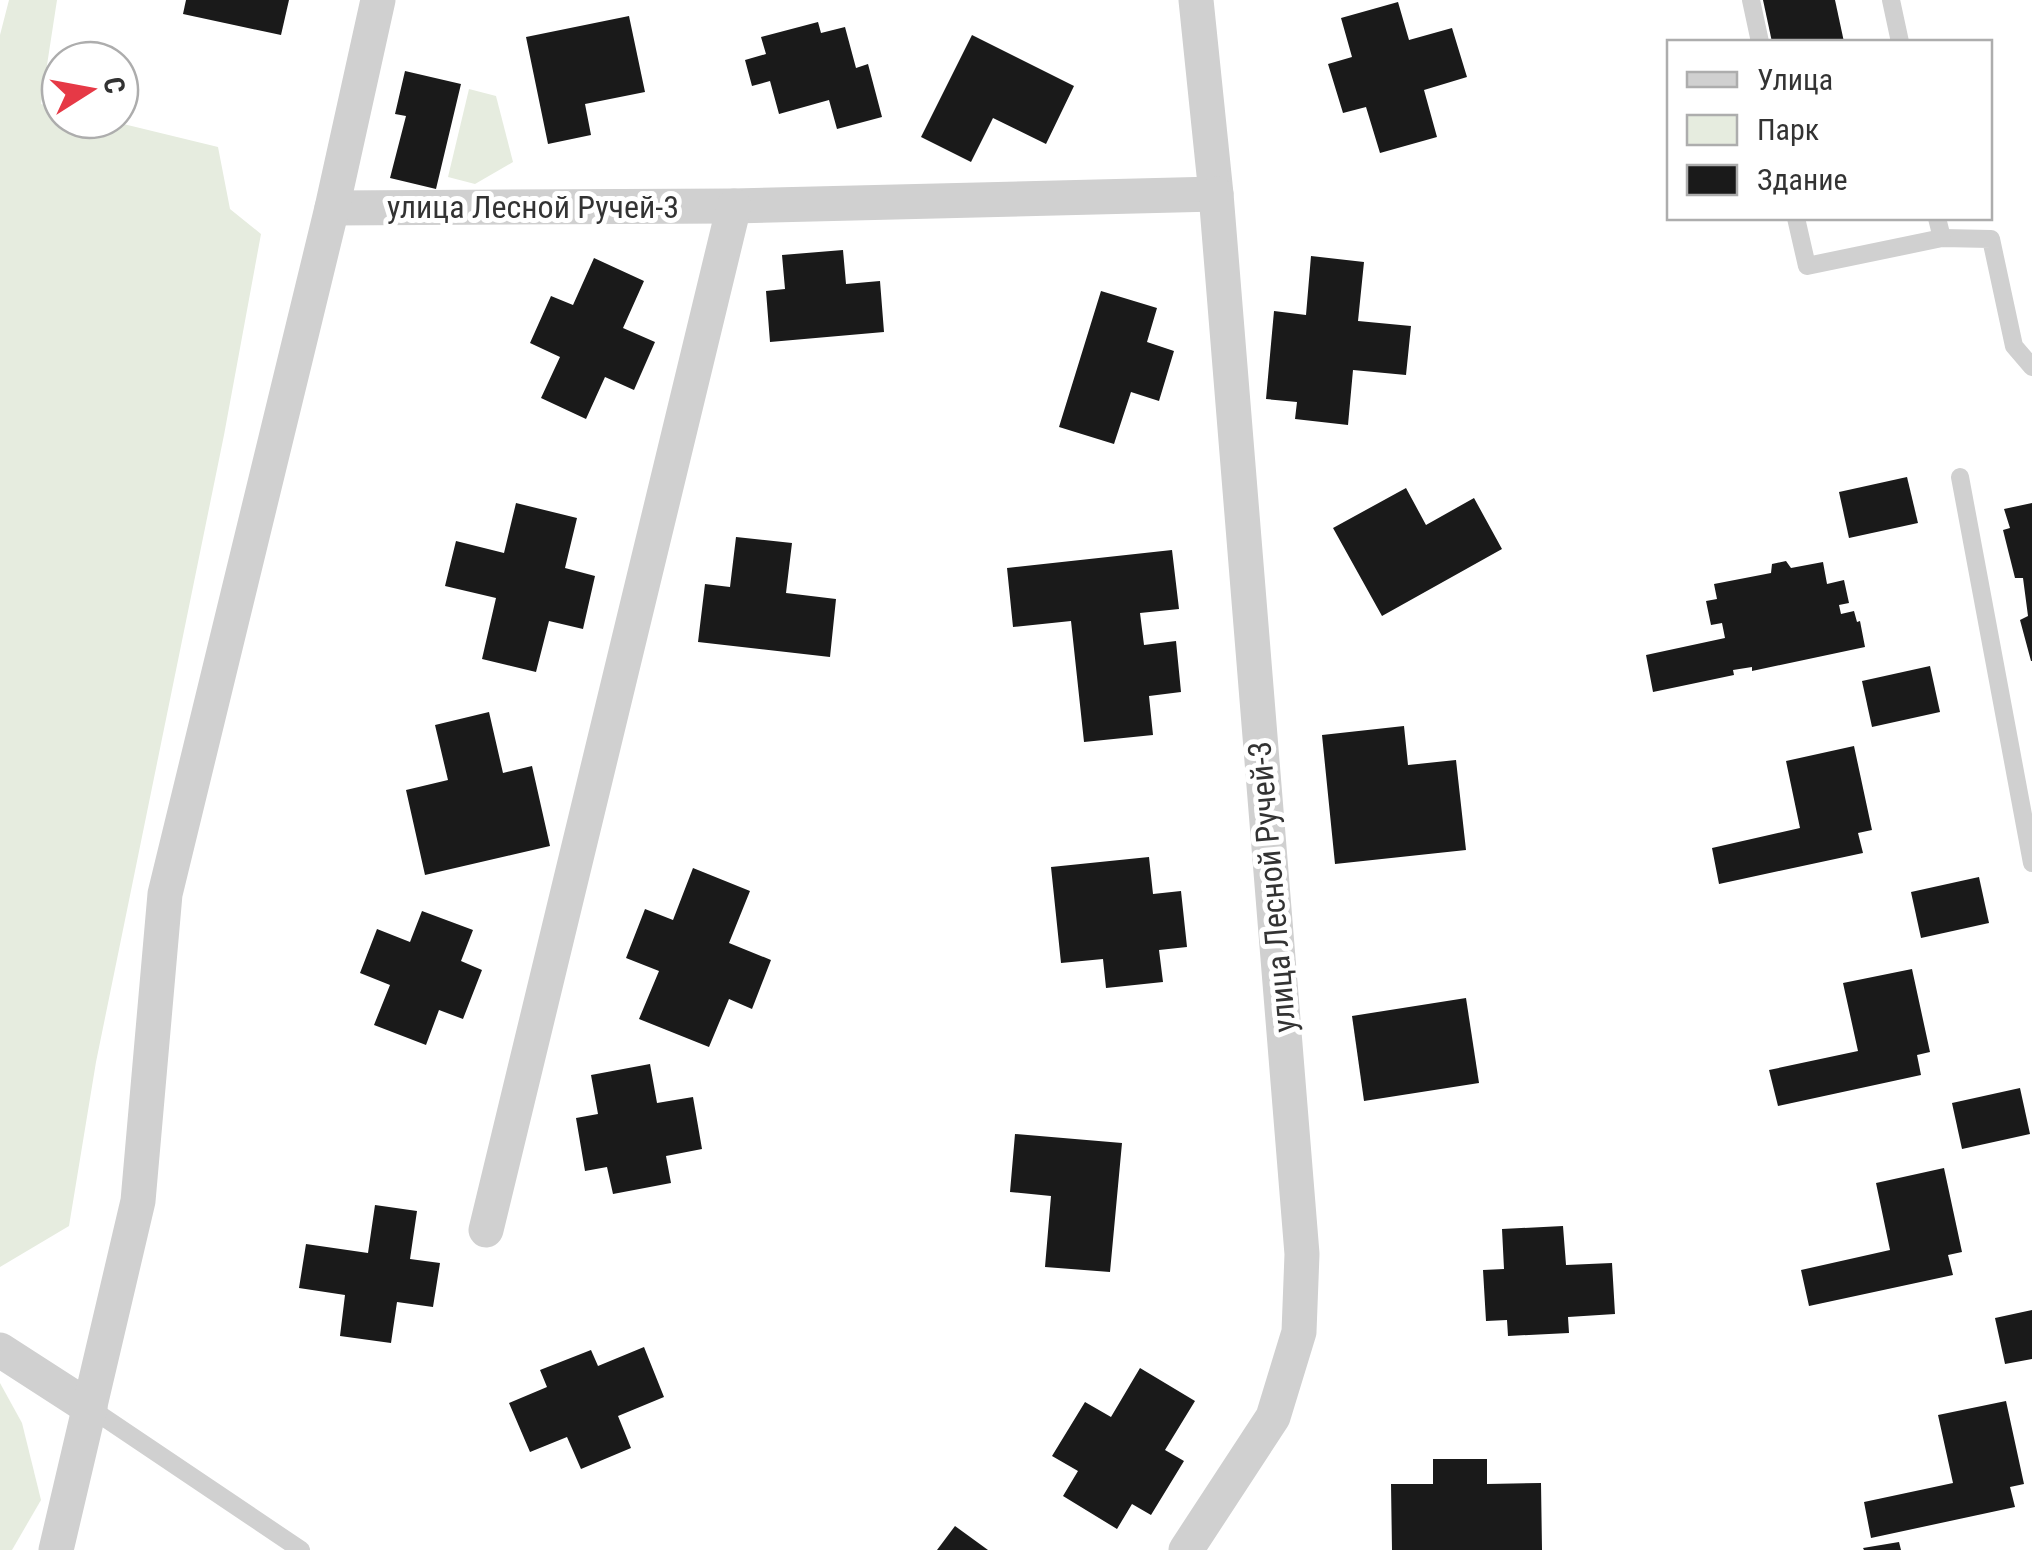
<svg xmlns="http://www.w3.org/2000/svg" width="2032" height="1550" font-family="'Roboto Condensed',sans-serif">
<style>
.green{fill:#e6ecdf}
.building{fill:#1a1a1a}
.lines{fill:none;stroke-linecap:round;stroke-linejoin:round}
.lane{stroke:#d0d0d0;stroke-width:18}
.street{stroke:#d0d0d0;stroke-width:35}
.labels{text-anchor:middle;stroke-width:10;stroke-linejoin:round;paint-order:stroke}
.street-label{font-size:32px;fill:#333;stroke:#fff}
</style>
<rect width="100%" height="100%" fill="#fff"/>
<g class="green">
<path d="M9,0H57L41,104L60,109V120H107L218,147L230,209L261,234L224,435L96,1062L69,1226L0,1267V35Z"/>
<path d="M469,89L496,96L513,162L475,184L448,177Z"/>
<path d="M0,1383L22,1423L41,1500L12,1550H0Z"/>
</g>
<g class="building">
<path d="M186,0H289L281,35L183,14Z"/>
<path d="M1763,0H1835L1844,42H1772Z"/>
<path d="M1398,2L1409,40L1452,28L1467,77L1424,90L1437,137L1380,153L1366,107L1343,113L1328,64L1352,57L1341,18Z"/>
<path d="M629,16L645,92L585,104L591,135L548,144L526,37Z"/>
<path d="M818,22L821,33L845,27L856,68L868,64L882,117L837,129L829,100L779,114L770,81L752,86L745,60L766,54L761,37Z"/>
<path d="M972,35L1074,86L1046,144L993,118L971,162L921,137Z"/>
<path d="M405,71L461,84L436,189L390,178L406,116L395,114Z"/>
<path d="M843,250L846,284L880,281L884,332L770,342L766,291L785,289L782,255Z"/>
<path d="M1311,256L1364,262L1358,321L1411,326L1406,375L1353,370L1348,425L1295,419L1297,402L1266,399L1274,311L1306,315Z"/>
<path d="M594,258L644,281L623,328L655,342L634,390L605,377L586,419L541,398L560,357L530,343L551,296L573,305Z"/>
<path d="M1101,291L1157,308L1147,342L1174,351L1159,401L1131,392L1114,444L1059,427Z"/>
<path d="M1907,477L1918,523L1849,538L1839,492Z"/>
<path d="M1406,488L1426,525L1474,498L1502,549L1382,616L1333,528Z"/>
<path d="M516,503L577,518L565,568L595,576L583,629L549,621L536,672L482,659L496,598L445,586L456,541L504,553Z"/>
<path d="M2032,503V661H2031L2020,620L2028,616L2023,578H2015L2003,530L2010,528L2004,509Z"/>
<path d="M736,537L792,543L786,593L836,599L830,657L698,642L705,584L730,587Z"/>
<path d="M1172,550L1179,609L1140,613L1144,645L1176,641L1181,692L1149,696L1153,735L1084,742L1071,621L1013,627L1007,568Z"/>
<path d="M1786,561L1791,568L1823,562L1827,584L1844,580L1849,603L1839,605L1841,614L1854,611L1857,622L1860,621L1865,647L1752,671V667L1733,670L1734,675L1653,692L1646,655L1725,638L1722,623L1711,625L1706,601L1717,599L1714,584L1771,573L1772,564Z"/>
<path d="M1930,666L1940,712L1872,727L1862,681Z"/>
<path d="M489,712L503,773L532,766L550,846L425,875L406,790L448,780L435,725Z"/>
<path d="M1404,726L1408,765L1456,760L1466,850L1335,864L1322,735Z"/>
<path d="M1854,746L1872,830L1858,833L1863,853L1719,884L1712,848L1800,828L1786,761Z"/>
<path d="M1149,857L1153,894L1181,891L1187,947L1159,950L1163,982L1106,988L1103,959L1061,963L1051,867Z"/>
<path d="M693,868L750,891L729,943L771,960L752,1009L729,999L709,1047L639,1019L659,971L626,958L645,909L673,920Z"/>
<path d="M1979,877L1989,923L1921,938L1911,892Z"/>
<path d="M422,911L473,930L461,961L482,970L463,1019L439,1010L426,1045L374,1025L390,985L360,973L377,929L410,942Z"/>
<path d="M1912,969L1930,1052L1917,1055L1921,1075L1778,1106L1769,1070L1858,1051L1843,983Z"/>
<path d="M1466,998L1479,1083L1364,1101L1352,1016Z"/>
<path d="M650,1064L657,1103L693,1097L702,1149L666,1156L671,1183L613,1194L607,1167L585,1171L576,1118L598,1114L591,1075Z"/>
<path d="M2020,1088L2030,1134L1962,1149L1952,1103Z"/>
<path d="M1015,1134L1122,1143L1110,1272L1045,1267L1051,1196L1010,1192Z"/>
<path d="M1944,1168L1962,1252L1948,1255L1953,1275L1809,1306L1801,1270L1890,1250L1876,1183Z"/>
<path d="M375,1205L417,1211L410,1259L440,1263L433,1307L397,1302L391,1343L340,1336L345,1295L299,1288L306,1244L368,1253Z"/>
<path d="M1563,1226L1566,1265L1612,1263L1615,1314L1568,1317L1569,1333L1508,1336L1507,1320L1486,1321L1483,1270L1504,1269L1502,1229Z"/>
<path d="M2032,1310V1359L2005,1364L1995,1318Z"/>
<path d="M644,1347L664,1397L618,1416L631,1448L581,1469L567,1437L530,1452L509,1403L547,1387L540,1370L591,1350L598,1366Z"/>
<path d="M1140,1368L1195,1401L1165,1450L1184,1461L1151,1515L1132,1504L1117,1529L1063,1496L1078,1471L1052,1456L1085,1402L1111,1417Z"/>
<path d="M2006,1401L2024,1484L2010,1487L2015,1507L1871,1538L1864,1502L1953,1483L1938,1415Z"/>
<path d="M1433,1459H1487V1484L1541,1483L1542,1550H1392L1391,1484H1433Z"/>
<path d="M955,1526L988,1550H937Z"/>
<path d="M1899,1542L1901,1550H1864L1863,1548Z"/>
</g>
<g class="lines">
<g class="lane">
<path d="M1751,0L1760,42"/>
<path d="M1891,0L1900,42"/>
<path d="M1796,218L1807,266L1942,238L1991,239L2014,346L2032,367"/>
<path d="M1937,218L1942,238"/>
<path d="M1960,477L2032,863"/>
<path d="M90,1408L301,1550"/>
</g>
<g class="street">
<path d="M332,208L734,206L1216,194L1196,0"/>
<path d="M486,1230L734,206"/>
<path d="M0,1350L90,1408"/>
<path d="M56,1550L138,1201L165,894L332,208L378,0"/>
<path d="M1186,1550L1273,1417L1299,1332L1302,1254L1216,194"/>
</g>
</g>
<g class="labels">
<g class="street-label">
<text x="533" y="218">улица Лесной Ручей-3</text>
<text transform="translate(1272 887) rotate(-95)" y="11">улица Лесной Ручей-3</text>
</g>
</g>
<rect x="1667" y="40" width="325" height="180" fill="#ffffff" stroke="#adadad" stroke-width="2.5"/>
<rect x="1687" y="72" width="50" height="15" fill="#d0d0d0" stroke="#adadad" stroke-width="2.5"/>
<text x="1757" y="90" font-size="30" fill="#333333">Улица</text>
<rect x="1687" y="115" width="50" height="30" fill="#e6ecdf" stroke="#adadad" stroke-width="2.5"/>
<text x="1757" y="140" font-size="30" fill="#333333">Парк</text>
<rect x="1687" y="165" width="50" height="30" fill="#1a1a1a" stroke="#adadad" stroke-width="2.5"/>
<text x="1757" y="190" font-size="30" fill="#333333">Здание</text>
<g transform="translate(90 90) rotate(79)"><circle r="48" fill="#ffffff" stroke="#adadad" stroke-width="2.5"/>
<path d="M0-8L18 38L0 25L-18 38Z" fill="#e63946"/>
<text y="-15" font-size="28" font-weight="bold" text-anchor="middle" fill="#333333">С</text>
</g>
</svg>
